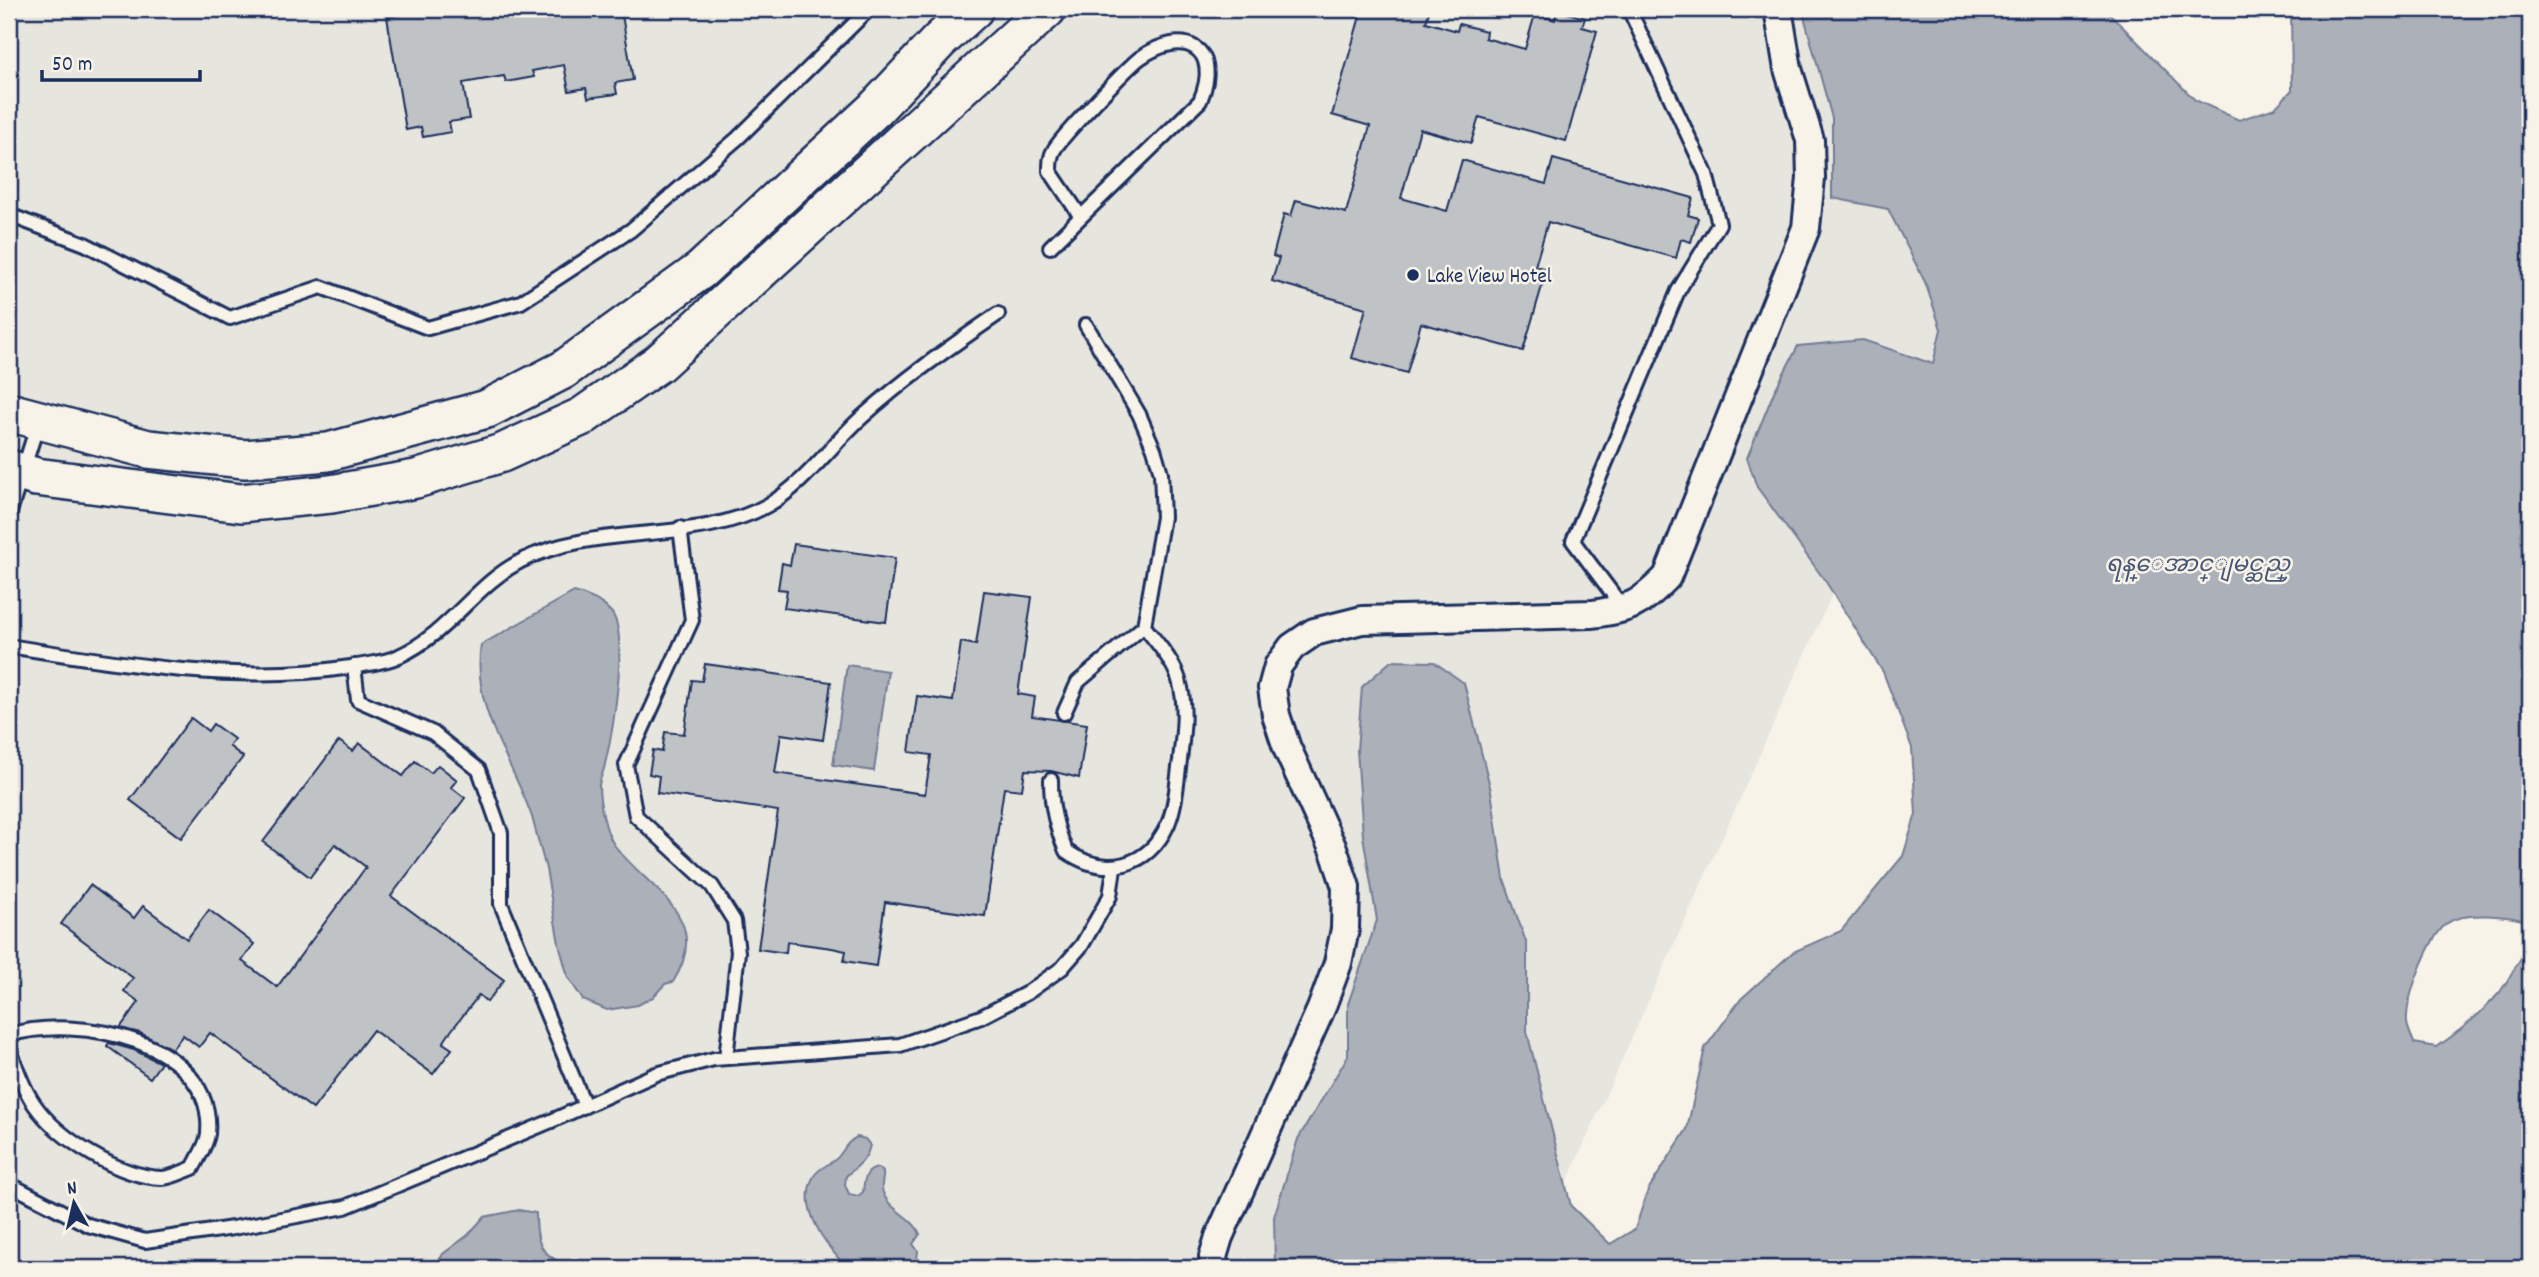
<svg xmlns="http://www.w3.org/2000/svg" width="2539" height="1277" font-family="Dekko,'Noto Sans Myanmar',sans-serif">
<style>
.built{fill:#e6e5de}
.water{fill:#acb0b9;stroke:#727c95;stroke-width:2}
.building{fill:#c0c3c5;stroke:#1b2f5e;stroke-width:2}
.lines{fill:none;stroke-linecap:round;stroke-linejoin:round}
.service-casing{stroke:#1b2f5e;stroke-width:18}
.minor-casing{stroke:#1b2f5e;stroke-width:32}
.secondary-casing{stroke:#1b2f5e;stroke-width:42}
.service{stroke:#f7f3e8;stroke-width:12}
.minor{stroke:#f7f3e8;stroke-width:26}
.secondary{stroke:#f7f3e8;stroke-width:37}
.poi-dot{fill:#1b2f5e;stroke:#f7f3e8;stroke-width:2.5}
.labels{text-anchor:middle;stroke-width:5;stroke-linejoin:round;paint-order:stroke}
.poi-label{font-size:21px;fill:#1b2f5e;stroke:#f7f3e8;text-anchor:start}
.water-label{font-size:23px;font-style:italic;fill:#465679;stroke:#f7f3e8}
</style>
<rect width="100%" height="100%" fill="#f7f3e8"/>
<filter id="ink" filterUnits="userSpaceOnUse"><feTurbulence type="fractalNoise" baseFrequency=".0143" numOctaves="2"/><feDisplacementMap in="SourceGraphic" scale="14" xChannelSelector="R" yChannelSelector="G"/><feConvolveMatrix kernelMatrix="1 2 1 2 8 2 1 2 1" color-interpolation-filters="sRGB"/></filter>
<g filter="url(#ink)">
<path class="built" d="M9,9H2096L1528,1268H9Z"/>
<g class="water">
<path d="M1802,9H2105L2195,100L2239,120L2275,108L2292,90L2291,9H2530V922C2511,916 2463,910 2446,924C2428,940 2405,999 2407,1023C2408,1030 2412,1037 2414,1043L2437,1047C2460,1031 2482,1013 2500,992C2511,977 2518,960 2530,945V1268H1275L1274,1217L1298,1139L1348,1056V1004L1377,920L1363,836L1357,750L1362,687L1391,661L1434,662L1464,683L1491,791L1504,879L1527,945V1032L1571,1206L1610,1244L1635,1229L1648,1190L1687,1129L1705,1048L1741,999L1793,952L1841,931L1903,856L1916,814L1912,748L1883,672L1826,582L1757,487L1747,458L1774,392L1798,346L1863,340L1933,364L1941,329L1925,282L1888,209L1832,198V118Z"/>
<path d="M574,592C587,595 602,602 611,612C630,633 612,736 605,764C604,771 600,778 599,785C599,801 605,833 615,846C650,891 714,917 673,982L665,984L653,997L638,1005L607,1010L583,1000L568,977L559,944L546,869L532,817C512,759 471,710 481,645Z"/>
<path d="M847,665L888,671L874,771L833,765Z"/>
<path d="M857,1137L865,1139L870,1145C867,1160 858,1166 846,1176L845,1185L849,1194L858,1196L863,1192C864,1180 865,1169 879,1168L883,1172C884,1179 881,1184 882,1189C886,1210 913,1216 920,1234L913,1244L918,1251L916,1268H848C827,1248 796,1207 814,1176C820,1166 833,1164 839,1156C845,1148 847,1142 857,1137Z"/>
<path d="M519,1210L536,1213C536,1246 540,1253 570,1268H435L443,1254L468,1235L484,1217Z"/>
</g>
<g class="building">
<path d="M437,9H621L633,80L615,83L617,94L588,98L586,88L569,91L564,65L532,71L534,77L506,82L504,76L463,83L469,119L449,122L451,132L423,137L421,127L406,130L387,17Z"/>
<path d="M1362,9H1430L1426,22L1457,31L1459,24L1486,31L1485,38L1525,49L1535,14L1555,20L1557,10L1585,18L1582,27L1597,31L1566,141L1479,117L1471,143L1420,129L1401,198L1447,211L1462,160L1546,184L1553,159L1693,198L1688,215L1698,218L1691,242L1681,239L1676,258L1548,222L1535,266L1547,269L1523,351L1421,323L1407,373L1352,358L1366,308L1272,281L1279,258L1273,256L1284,214L1291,216L1296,200L1346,213L1370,126L1332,115Z"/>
<path d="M794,544L895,558L886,622L784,608L787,590L778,589L782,563L790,565Z"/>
<path d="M984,591L1032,597L1018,694L1035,697L1032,716L1087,724L1079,778L1051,771L1025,770L1022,790L1004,788L985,916L885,902L876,966L844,961L846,951L832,948L787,942L786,953L758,949L778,811L657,793L659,776L649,774L653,750L662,752L665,732L684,734L692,680L702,681L705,664L831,682L823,740L781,734L775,773L925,794L931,755L909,752L917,696L953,701L961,642L976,645Z"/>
<path d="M191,718L208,731L213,724L234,739L229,746L243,757L181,838L130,800Z"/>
<path d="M339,741L353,751L359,743L403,776L415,761L431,773L438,765L457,780L451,787L465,798L391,896L504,980L487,1002L479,995L451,1031L443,1043L452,1049L433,1074L373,1030L313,1109L210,1033L199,1047L183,1035L172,1049L140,1033L120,1028L139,1002L124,991L133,978L61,924L90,885L134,918L143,906L187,939L209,910L254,944L242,961L277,987L366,867L335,844L310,877L263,842Z"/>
<path d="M109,1043L134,1050L161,1063L150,1078L107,1046Z"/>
</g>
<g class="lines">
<g class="service-casing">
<g id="service">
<path d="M9,215L85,244L230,318L321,287L428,328L521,302L631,230L738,138L869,9"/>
<path d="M1050,247L1200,101C1223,47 1183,27 1140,58C1128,67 1060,138 1054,150C1050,156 1050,163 1050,171L1081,217"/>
<path d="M9,515L38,423"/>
<path d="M680,528L692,620L626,765L636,816L712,886L734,921L738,952L726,1058"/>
<path d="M1624,609L1573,541L1678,291L1719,224L1706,174L1629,9"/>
<path d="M9,646C120,664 239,684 351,667C366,664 385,663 399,656C451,632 474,585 521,561C596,522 698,545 768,505C804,485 831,445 861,418C904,379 950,347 998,314"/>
<path d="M354,666L358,700L433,733L479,770L501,833V904L585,1106"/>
<path d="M1064,713L1078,682L1144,626L1163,517L1161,473L1154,449L1139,414L1086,325"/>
<path d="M1051,780C1051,807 1056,827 1066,851C1105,878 1148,868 1168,824C1176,805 1177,781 1180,760C1183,733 1187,707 1179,680C1173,660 1156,642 1144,626"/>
<path d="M9,1035C76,1014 216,1040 208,1134C207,1144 198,1158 193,1168C184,1171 172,1178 162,1178C120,1177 58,1139 34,1104C22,1086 15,1066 9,1045"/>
<path d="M9,1184L88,1225L145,1241L233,1228L345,1207L549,1122L656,1074L714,1059L900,1045L981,1017L1027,993L1062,968L1082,945L1110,896L1114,868"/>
</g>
</g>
<g class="minor-casing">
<path id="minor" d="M1215,1268L1213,1257L1219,1237L1321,1009L1338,963L1345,929L1346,887L1334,851L1287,748L1276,715L1272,688L1278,666L1292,647L1314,632L1362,620L1592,614C1632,608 1638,606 1667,577L1806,228L1811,178L1810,140L1788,69L1778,9"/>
</g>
<g class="secondary-casing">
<g id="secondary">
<path d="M9,412L148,449L245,459L328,452L487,409L563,370L701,270L875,109L939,41L974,9"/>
<path d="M9,469L36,477L241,503L331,494L416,479L502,453L583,416L659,363L1047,9"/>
</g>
</g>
<use href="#service" class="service"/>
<use href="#minor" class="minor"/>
<use href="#secondary" class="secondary"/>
</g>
</g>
<circle class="poi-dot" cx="1413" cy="275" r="7"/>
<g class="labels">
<g class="poi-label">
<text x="1427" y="282">Lake View Hotel</text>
</g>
<g class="water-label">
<text x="2198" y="571">ရန္ေအာင္ျမင္ဆည္</text>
</g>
</g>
<rect width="2539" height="1277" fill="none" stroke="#f7f3e8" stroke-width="35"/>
<rect x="18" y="18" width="2504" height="1242" fill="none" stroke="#1b2f5e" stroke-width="2.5" filter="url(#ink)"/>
<g transform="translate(74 1203) rotate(352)" stroke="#f7f3e8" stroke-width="5" paint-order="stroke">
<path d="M0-5L12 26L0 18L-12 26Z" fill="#1b2f5e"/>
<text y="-10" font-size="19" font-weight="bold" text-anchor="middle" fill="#1b2f5e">N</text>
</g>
<path d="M42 70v10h158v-10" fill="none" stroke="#1b2f5e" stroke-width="3.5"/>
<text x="52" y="70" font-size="21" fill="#1b2f5e" stroke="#f7f3e8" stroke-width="5" paint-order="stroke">50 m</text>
</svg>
